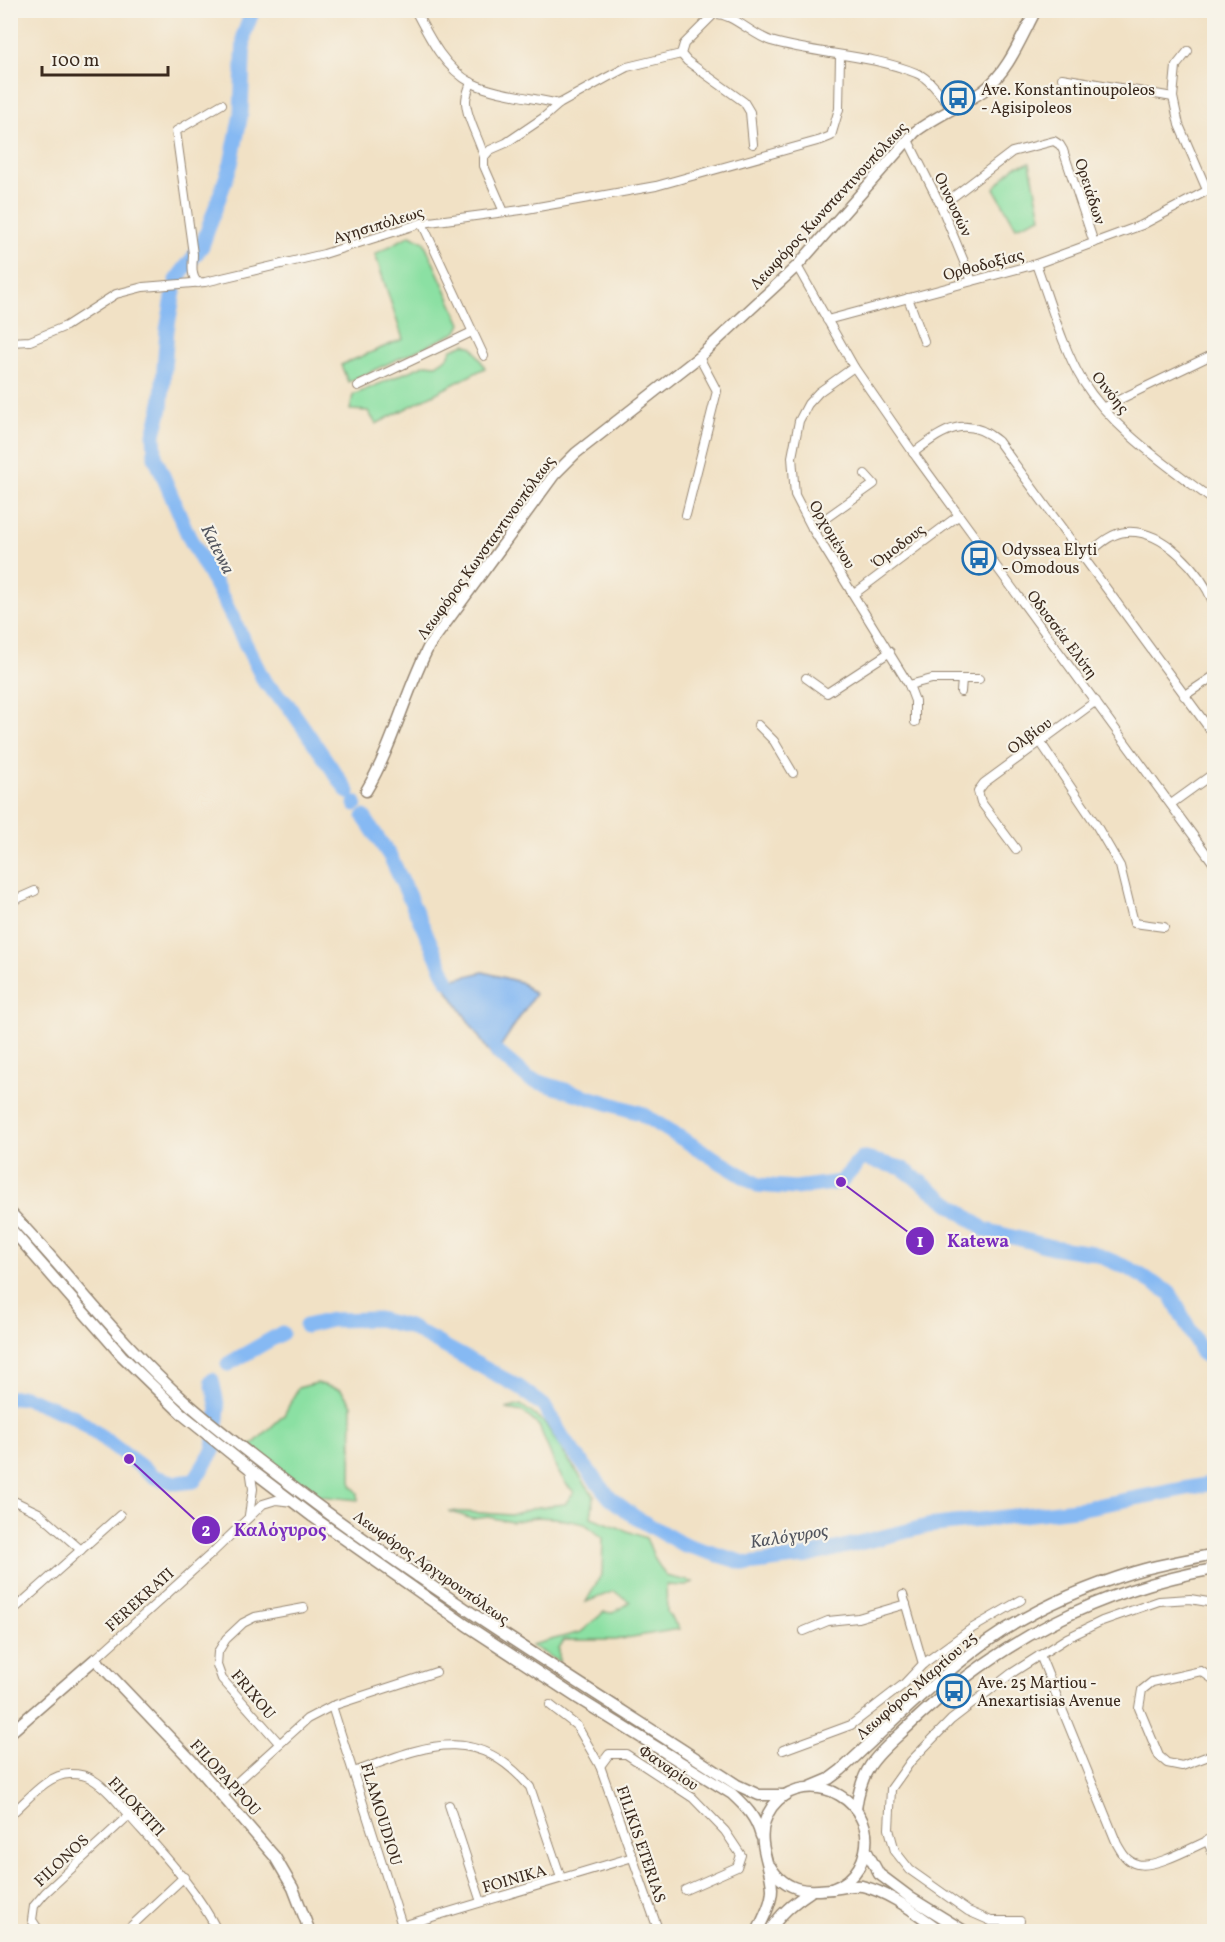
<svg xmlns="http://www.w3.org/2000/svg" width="1225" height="1942" font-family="Vollkorn,serif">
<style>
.green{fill:#8be0a3;stroke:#638560;stroke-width:1.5}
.water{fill:#86b9f3;stroke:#607288;stroke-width:1.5}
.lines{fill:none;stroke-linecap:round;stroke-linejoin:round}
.river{stroke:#86b9f3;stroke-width:15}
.street-casing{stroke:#968672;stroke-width:10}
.secondary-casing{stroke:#968672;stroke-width:13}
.street{stroke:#fff;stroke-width:8}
.secondary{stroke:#fff;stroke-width:10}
.labels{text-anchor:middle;stroke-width:4.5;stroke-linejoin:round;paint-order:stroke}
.poi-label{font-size:16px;fill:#3b2a1e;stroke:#f7f3e8;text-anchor:start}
.street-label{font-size:16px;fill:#3b2a1e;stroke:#f7f3e8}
.water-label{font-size:18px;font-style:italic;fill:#52555e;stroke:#f7f3e8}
.leader{fill:none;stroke:#7b2cbf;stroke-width:2}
.callout-dot{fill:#7b2cbf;stroke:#f7f3e8;stroke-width:2}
.mark-label{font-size:18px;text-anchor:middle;font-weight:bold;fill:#fff}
.callout-label{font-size:18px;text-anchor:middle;font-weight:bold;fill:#7b2cbf;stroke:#f7f3e8;stroke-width:4.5;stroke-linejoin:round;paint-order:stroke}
</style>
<rect width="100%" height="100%" fill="#f7f3e8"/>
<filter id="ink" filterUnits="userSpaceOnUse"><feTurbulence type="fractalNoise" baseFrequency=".0167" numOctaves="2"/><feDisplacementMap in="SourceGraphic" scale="12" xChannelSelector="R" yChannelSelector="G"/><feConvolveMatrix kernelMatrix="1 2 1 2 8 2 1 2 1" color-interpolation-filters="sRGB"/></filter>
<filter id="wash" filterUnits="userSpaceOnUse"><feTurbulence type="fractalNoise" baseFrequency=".008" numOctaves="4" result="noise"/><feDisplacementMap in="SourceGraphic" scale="24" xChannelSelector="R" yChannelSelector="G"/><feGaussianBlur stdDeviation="1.35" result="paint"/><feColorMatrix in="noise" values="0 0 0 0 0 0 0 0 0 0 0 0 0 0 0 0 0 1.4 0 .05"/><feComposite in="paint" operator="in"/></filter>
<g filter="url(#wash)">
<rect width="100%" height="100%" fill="#f1e1c5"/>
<g class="green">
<path d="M1030,163L1041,217L1016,227L994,188L1015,166Z"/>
<path d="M410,235L424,242L461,324L457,332L348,382L341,365L403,339L375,254Z"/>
<path d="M465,344L473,347L485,368L376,424L368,411L350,410L353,395L426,364L436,365L448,357L452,349Z"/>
<path d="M317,1383L341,1390L352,1405L351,1485L358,1493V1500L319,1496L317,1498L285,1475L251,1446L284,1415L298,1388Z"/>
<path d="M521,1405L545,1423L565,1455L594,1496L591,1517L646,1538L656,1561L666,1576L693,1582L687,1586L666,1585L667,1612L679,1629L615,1640H564L559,1648V1662L531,1645L581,1632L604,1612L613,1613L630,1602L614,1591L586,1602L602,1573L603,1538L585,1524L555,1518L536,1517L511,1522L488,1517L472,1519L449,1511L511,1515L538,1507L565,1504L574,1492L566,1484L557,1470L539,1426L523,1412L506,1409Z"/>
</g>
<path class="water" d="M483,972L520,982L535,994L493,1058L442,982Z"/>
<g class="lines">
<g class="river">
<path d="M176,280L202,246L231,164L241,114L244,34L253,10"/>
<path d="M174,292L167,330L161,408L154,434L155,457L189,537L220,593L265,683L288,705L348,792"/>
<path d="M355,803V804"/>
<path d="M364,817L391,858L448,981"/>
<path d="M497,1052L529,1079L640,1113L758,1185L795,1188L841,1182L862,1158L902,1168L985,1230L1052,1247L1093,1253L1130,1269L1170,1293L1202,1353L1214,1360"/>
<path d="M306,1326L331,1320L378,1319L409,1327L519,1387L544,1406L565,1441L610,1498L635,1517L682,1544L748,1564L803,1557L927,1526L1084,1508L1214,1483"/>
<path d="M228,1364L282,1333"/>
<path d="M10,1398L25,1397L75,1417L155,1477L176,1483L194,1481L214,1449L218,1409L212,1380"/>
</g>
</g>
</g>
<g filter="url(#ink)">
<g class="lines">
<g class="street-casing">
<g id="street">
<path d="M415,10C429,37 444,68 472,83C494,94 535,98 559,104"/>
<path d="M1188,51L1176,66L1173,97L1179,125L1207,190"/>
<path d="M1062,78L1173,97"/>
<path d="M471,82C469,89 466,95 466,101C466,118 480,140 484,157"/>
<path d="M908,140L941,206L972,281"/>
<path d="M753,144L750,112L744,102L687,61L681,54L684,44L714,14C731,12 752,35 771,41C819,55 870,54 916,73C930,78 943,97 951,109"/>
<path d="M941,206L1012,152L1054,141L1060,145L1063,150L1094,243"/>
<path d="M504,212L484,166V157L490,150L506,143L543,118L559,104L606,78L627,67L681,54"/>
<path d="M422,223L484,356"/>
<path d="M1036,264C1049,299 1063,349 1082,380C1114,431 1167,465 1214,501"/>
<path d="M797,266L854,367L917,458L1214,864"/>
<path d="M198,283C190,276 193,263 193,254L176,131L222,104"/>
<path d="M908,298L924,341"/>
<path d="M827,320L1036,264L1142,225L1214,187"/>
<path d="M10,342L30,341L66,326L116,294L143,287L205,282L324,254L422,223L521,210L656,186L821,140L831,136L839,109L840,56"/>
<path d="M854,367L819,392L808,404L799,421L792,457L795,495L812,528L909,685L915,701V722"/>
<path d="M358,386L472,332"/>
<path d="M1104,407L1214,354"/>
<path d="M913,453C943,431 964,413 998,441L1214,735"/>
<path d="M686,515L717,391L699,357"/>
<path d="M812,528L874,484L865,474"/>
<path d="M1083,558C1096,548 1109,533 1126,532C1164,529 1201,572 1214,604"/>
<path d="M854,594L958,516"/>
<path d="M806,678L827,693L890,652"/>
<path d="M909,685L932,679H979"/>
<path d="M961,692L962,679"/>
<path d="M1184,696L1214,676"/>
<path d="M758,725L774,741L793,773"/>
<path d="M1041,743L1095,823L1120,866L1134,923L1164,927"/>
<path d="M1171,804L1214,773"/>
<path d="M1016,849L981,802L978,791L984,783L1096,701"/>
<path d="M10,902L35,891"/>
<path d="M10,1499L39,1513L81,1550"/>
<path d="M249,1515L253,1489L250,1469"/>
<path d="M417,1577L426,1565"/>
<path d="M903,1595L923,1664"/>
<path d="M10,1613L120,1515"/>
<path d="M804,1631L828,1621L858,1618L906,1604"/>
<path d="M1040,1655L1117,1844C1122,1853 1127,1862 1137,1864C1156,1869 1196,1845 1214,1838"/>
<path d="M95,1659L211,1554L263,1504L276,1500L293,1502"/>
<path d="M1214,1680L1201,1671L1152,1682L1142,1690L1139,1708L1159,1756L1167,1763L1182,1766L1214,1754"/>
<path d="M550,1705L577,1726L600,1766L659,1932"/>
<path d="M332,1706L404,1932"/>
<path d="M279,1743L222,1679L217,1665L218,1652L226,1639L243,1623L255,1617L304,1608"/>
<path d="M783,1750L851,1725L904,1684L923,1664L971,1629L1021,1600"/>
<path d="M600,1766L609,1754H626L693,1798L725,1831L741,1855L737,1867L685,1890"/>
<path d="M354,1772C424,1747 473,1721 530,1787L561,1878"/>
<path d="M223,1795L307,1719L332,1706L436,1672"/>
<path d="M449,1805L481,1902"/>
<path d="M10,1815C27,1801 47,1774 70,1774C77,1774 86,1775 92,1779C107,1788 120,1805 131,1818C163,1854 196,1888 218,1932"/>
<path d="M1207,1840L1214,1856"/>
<path d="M1020,1921H991L968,1911L910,1870L895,1851L889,1829L891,1789L911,1761L951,1720L1012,1673L1067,1638L1102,1621L1159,1601L1190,1599L1214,1603"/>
<path d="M402,1926L633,1857"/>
<path d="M40,1932L32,1920L34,1906L45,1893L129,1815"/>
<path d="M125,1932L184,1877"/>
</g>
</g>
<g class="secondary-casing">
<g id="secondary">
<path d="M366,791C393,746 405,693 429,646L554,475L576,453L699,357L797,266L915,132C936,116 961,106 983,91C1008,72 1021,38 1036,10"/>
<path d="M10,1212C70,1274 120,1344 185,1401C227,1438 272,1471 317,1505C453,1605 596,1693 737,1785L759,1795H785"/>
<path d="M10,1228L122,1356L183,1415L250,1469L313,1517L466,1625L579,1699L732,1794C746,1807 756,1817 761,1836"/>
<path d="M10,1733L95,1659L192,1761L275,1857L293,1888L310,1932"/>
<path d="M810,1787L829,1779L841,1770C888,1727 933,1681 985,1643C1030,1611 1082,1588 1134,1572C1160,1564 1188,1560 1214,1554"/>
<path d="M856,1809C862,1761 882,1752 914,1721C1001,1640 1098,1590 1214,1569"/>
<path d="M866,1850L879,1874L911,1898L966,1932"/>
<path d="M770,1866C787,1894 810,1892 839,1888C846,1887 855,1885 862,1886C892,1893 918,1915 943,1932"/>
<path d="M757,1932C763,1919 772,1903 772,1889C771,1865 757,1845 765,1821C780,1776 841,1778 861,1818C872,1838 865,1866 848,1880C843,1884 837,1887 832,1889"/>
<path d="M769,1932C780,1914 792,1904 810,1892"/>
</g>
</g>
<use href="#street" class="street"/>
<use href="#secondary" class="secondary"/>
</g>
</g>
<defs>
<g id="bus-ring" transform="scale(1.725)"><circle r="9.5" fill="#f7f3e8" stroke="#1f6fb2" stroke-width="1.5"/><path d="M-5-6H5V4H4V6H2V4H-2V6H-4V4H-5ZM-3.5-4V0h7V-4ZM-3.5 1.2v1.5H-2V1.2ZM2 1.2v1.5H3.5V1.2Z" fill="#1f6fb2"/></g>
</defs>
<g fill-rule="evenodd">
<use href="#bus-ring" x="958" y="98"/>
<use href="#bus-ring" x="979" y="558"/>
<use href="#bus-ring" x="954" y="1691"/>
</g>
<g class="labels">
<g class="poi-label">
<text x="981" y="95">Ave. Konstantinoupoleos<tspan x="981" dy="18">- Agisipoleos</tspan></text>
<text x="1002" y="555">Odyssea Elyti<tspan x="1002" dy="18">- Omodous</tspan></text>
<text x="977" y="1688">Ave. 25 Martiou -<tspan x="977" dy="18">Anexartisias Avenue</tspan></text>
</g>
<g class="street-label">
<text transform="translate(1091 191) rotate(72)" y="6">Ορειάδων</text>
<text transform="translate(954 204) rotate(65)" y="6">Οινουσών</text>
<text transform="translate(828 205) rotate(-47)" y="6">Λεωφόρος Κωνσταντινουπόλεως</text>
<text transform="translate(378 224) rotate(-17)" y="6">Αγησιπόλεως</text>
<text transform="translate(983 264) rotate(-15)" y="6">Ορθοδοξίας</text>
<text transform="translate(1111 392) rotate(51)" y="6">Οινόης</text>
<text transform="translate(833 534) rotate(60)" y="6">Ορχομένου</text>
<text transform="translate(898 545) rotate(-37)" y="6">Όμοδους</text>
<text transform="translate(485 547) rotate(-54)" y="6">Λεωφόρος Κωνσταντινουπόλεως</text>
<text transform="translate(1063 634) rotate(53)" y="6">Οδυσσέα Ελύτη</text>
<text transform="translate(1029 735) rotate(-36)" y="6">Ολβίου</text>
<text transform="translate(432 1567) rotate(35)" y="6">Λεωφόρος Αργυρουπόλεως</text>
<text transform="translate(139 1599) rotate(-42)" y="6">FEREKRATI</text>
<text transform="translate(916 1685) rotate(-41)" y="6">Λεωφόρος Μαρτίου 25</text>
<text transform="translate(254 1694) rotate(50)" y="6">FRIXOU</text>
<text transform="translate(669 1767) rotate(34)" y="6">Φαναρίου</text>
<text transform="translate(226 1777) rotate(48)" y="6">FILOPAPPOU</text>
<text transform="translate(137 1806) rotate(47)" y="6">FILOKTITI</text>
<text transform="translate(382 1814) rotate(73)" y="6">FLAMOUDIOU</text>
<text transform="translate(642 1844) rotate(71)" y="6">FILIKIS ETERIAS</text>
<text transform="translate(61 1860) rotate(-43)" y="6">FILONOS</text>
<text transform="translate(514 1878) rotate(-16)" y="6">FOINIKA</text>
</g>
<g class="water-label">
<text transform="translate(218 549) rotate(63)" y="6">Katewa</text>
<text transform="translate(789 1536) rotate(-9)" y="6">Καλόγυρος</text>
</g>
</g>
<path class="leader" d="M841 1182L920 1241M129 1459L206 1530"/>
<g class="callout-dot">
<circle cx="841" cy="1182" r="6"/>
<circle cx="129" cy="1459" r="6"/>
<circle cx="920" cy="1241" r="15"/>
<circle cx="206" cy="1530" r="15"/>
</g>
<g class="mark-label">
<text x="920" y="1247">1</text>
<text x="206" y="1536">2</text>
</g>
<g class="callout-label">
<text x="978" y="1247">Katewa</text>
<text x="280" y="1536">Καλόγυρος</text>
</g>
<rect width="1225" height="1942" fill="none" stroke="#f7f3e8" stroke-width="36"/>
<path d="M42 66v9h126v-9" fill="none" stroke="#3b2a1e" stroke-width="3"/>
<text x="51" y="66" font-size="18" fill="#3b2a1e" stroke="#f7f3e8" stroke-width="4.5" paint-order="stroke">100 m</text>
</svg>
